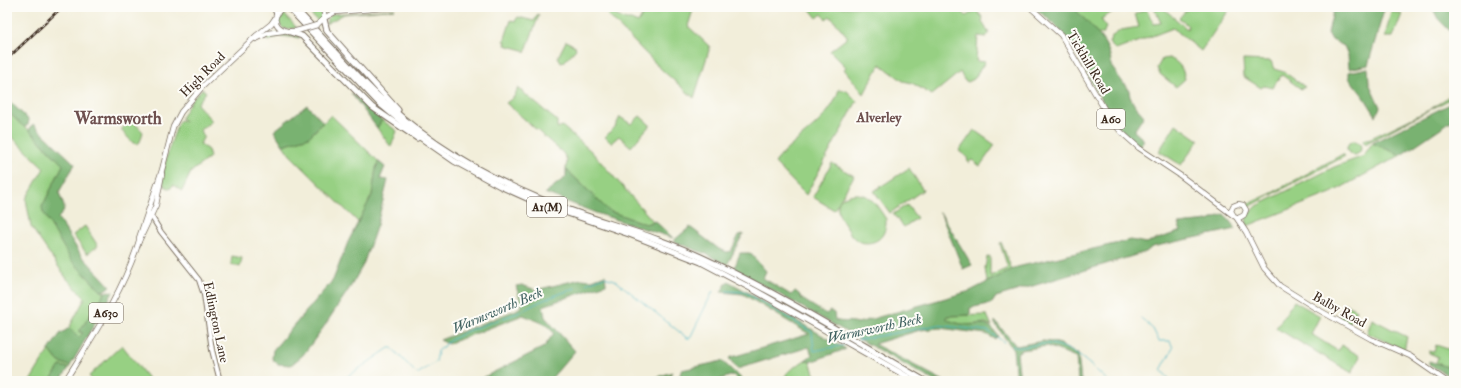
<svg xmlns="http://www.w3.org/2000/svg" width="1461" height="388" font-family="'IM FELL Double Pica',serif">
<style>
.green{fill:#97d083;stroke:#697d50}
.forest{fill:#79b271;stroke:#5a6e48}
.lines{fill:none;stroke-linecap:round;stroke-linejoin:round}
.stream{stroke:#43b1c0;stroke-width:1}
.secondary-casing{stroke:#7b6f60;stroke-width:6}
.primary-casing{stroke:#7b6f60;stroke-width:6}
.highway-casing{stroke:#7b6f60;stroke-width:7}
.secondary{stroke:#fff;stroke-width:4}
.primary{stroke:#fff;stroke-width:4.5}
.highway{stroke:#fff;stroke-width:5}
.rail-casing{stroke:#3b2a1e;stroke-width:2.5}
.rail{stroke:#fdfcf7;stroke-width:1;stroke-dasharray:3;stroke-linecap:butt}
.primary-bridge-casing{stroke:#7b6f60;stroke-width:6;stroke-linecap:butt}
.primary-bridge{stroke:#fff;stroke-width:4.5}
.labels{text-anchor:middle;stroke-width:4;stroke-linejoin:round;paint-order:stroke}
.shield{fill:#fdfcf7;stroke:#75695f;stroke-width:1}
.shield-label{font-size:12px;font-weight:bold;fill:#3b2a1e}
.street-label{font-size:13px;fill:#3b2a1e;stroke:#fdfcf7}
.neighbourhood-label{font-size:14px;font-weight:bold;fill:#6e504f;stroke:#fdfcf7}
.water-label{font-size:14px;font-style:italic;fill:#3e605f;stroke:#fdfcf7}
.district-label{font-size:17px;font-weight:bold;fill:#6e504f;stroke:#fdfcf7}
</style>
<rect width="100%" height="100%" fill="#fdfcf7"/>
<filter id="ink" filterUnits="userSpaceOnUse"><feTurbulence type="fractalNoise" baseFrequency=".025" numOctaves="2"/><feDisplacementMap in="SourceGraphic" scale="8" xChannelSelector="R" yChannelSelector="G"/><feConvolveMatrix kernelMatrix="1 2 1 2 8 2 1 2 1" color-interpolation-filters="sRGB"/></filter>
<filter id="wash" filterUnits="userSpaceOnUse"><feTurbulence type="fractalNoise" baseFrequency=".012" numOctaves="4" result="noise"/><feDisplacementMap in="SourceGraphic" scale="16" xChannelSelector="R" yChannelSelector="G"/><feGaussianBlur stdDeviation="0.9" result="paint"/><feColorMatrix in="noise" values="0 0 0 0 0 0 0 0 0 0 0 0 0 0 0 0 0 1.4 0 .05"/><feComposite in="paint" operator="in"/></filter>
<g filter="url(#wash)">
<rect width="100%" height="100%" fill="#f2eeda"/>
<g class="green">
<path d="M304,7H321L322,18L318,22Z"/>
<path d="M647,7H690L693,10L688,26L710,47L694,98L662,70L604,11L605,10L626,20H631L638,23Z"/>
<path d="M808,7H958L966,16L976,10L983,18L982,22L989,33L986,37L978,36L976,61L985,62L974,79L968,82L964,80L960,72L932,95L912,83L903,81L880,64L864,94L844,69L846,67L830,51L847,38V36L830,16L826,19L822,14L817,18Z"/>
<path d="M1072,7H1124V10L1119,8L1101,19L1106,27L1103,34H1098Z"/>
<path d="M1155,7H1162L1187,29L1188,26L1179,18L1189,7H1231L1201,51L1173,28L1116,50L1109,43L1111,37L1121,30L1139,27L1135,14L1146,9L1154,24L1161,23L1154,8Z"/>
<path d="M394,9H395L344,14L326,24L327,19L332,14Z"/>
<path d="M281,11L297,28L284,29L277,22L278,17Z"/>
<path d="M1391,11L1402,14L1393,37H1385Z"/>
<path d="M538,14L539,15L525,53L523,50L505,45L506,41H504L511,20L515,21L518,17L534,21Z"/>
<path d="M276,34L300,36L299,38L280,36L269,41L265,39L268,35Z"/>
<path d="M566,41L575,46L576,49L564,62L561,63L558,57Z"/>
<path d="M1169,58C1179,62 1183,68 1185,79L1176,87L1160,74L1157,68L1162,59Z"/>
<path d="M1243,60L1271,61L1274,69L1284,72L1305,87L1301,89L1282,75L1272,88L1264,86L1261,88L1244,77Z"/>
<path d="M518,88L557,121V128L562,126L591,151L653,221L646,224L609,211L566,169L567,160L563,153L506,103L514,97Z"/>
<path d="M202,89L206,92L197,104L212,121L200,130L204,136L200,144L208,150L210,157L191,172L182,191L173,185L170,189C168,188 166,187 164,185C158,177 175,129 180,120L185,121L181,118L191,101Z"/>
<path d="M839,89L847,91L857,101L806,195L775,163C795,136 830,123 839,89Z"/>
<path d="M1454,93V97L1365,144L1363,140L1371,138L1429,110Z"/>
<path d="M7,111L29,130L63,165L42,207L101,291L105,292L79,332L83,333L79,337L69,328L85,298L67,279L31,227L26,199L44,168L7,132Z"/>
<path d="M331,115L379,162L376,168L372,195L359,223L290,155L283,145L309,137Z"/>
<path d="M640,116L650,125L631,147L619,136L611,143L605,137L615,127L620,117L631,124Z"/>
<path d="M131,119L143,132L140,142L137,144L133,143L121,130Z"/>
<path d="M382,120L397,131L391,147L377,128Z"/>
<path d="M1176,124L1199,140L1181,165L1159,151Z"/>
<path d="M974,130L995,145L980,166L972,160L968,163L967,157L959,151Z"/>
<circle cx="1354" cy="148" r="7"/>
<path d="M1372,143L1401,155L1331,193L1247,226L1246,217L1257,206L1334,167L1364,156Z"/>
<path d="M1343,154L1345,156L1247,208L1245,205L1270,194Z"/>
<path d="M832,163L854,176L834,210L813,197Z"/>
<path d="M909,168L923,190L890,213L874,191Z"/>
<path d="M854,194C871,193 877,206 886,219C886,224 886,229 883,234C878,244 862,246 854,238C851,236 849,231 847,228C837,214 830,198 854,194Z"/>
<path d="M907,205L917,218L904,227L893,214Z"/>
<path d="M85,226L98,246L87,254L73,235Z"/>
<path d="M1001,242L1012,270L987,282L985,268L987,257L990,256V276L1008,268L1000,244Z"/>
<path d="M232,256L242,258L240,267L231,264Z"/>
<path d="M1294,301L1320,316L1311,334L1338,351L1341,345L1360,356L1352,373L1276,328Z"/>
<path d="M1345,303L1356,310L1349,324L1339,318Z"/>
<path d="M987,315L992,326L986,323L964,325L947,320V316Z"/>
<path d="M1372,319L1407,337L1404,350L1367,333Z"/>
<path d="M122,345L150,381H93L89,376Z"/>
<path d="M1436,345L1454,351V369L1436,363L1438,357L1429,353V351L1434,352Z"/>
<path d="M49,350L59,362L70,366L69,368L60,366L50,381H30Z"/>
<path d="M805,360L810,362L817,381H781L790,370Z"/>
</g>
<g class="forest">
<path d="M1034,7H1073C1087,23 1113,43 1111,66L1129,91L1130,97L1135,106L1144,116L1134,131L1144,140L1139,146L1123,132L1111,117L1070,42L1054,24Z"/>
<path d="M1334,7H1385L1368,65L1349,69L1348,55L1344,46L1332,40L1328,33Z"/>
<path d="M1432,7H1454V35L1438,19Z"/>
<path d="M1368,68L1369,83L1380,107L1376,116L1364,97L1349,78V72Z"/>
<path d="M351,93L382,120L377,128Z"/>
<path d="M7,99L29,120L28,125L24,127L7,111Z"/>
<path d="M1454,102V119L1401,155L1372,143Z"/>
<path d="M307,105L323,122L309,137L283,145L274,131Z"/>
<path d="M33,124L75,164L59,192C62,205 69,207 58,218L81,255L110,286L105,290L101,291L71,260L43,212L42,207L63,165L29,130Z"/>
<path d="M379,162L385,167L380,179L388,180L377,225L363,265L351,286L323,328L303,355L291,365L278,364L272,359L273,350L333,280L348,242L372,195L376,168Z"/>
<path d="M566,169L609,211L646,224L655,221L673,238L596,213L545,193L566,177Z"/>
<path d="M940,212L972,265L963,269Z"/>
<path d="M1224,214L1236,229L1152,247L1146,252L996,297L992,303L970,308V315L947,316V320C952,321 958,324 963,324C981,327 986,317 998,336L995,339L986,334L940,328L920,330L874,344L944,381H934L734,269L740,253H750L766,271L763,278L791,295L795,291L799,294L802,299L826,314L830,311L834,313L835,320C842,323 849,320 858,323L970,291L1017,267L1131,240L1146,243L1181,231L1178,224L1208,221Z"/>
<path d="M690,227L719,249L727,252L731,251L739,235L743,234L727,265L706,254L673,241Z"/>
<path d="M605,275L606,284L543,306L545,317L575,351L549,381H485L482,378L544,347L554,333L545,324L523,315L448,344L440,340L516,310L522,306L516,286L522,285L536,290L581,279L592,280Z"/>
<path d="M728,281L846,349L810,362L805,360L812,355L809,347L737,369L729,358L809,334L743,294L721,292Z"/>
<path d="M109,291L113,292L102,312L97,315L98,318L70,366L59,362L49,350L60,334L69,328L79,337L83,333L79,332L105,292Z"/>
<path d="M995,321L1016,346L1043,341L1053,342L1061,344L1066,349L1078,354L1081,381H1078L1076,357L1047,346L1021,350L1017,353L1020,381H1016L1013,349L995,324Z"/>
<path d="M722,361L744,381H739L733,375L716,381H677L682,370Z"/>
<path d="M1429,361L1454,369V379L1429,364Z"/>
<path d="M60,366L69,368L60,381H50Z"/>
<path d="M672,372L667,381H646Z"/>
</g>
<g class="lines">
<g class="stream">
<path d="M586,284L604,277L615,280L687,338H690L713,291"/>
<path d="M726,291L745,292L812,332L814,351C825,348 835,348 846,344"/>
<path d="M1141,318L1153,329L1159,341H1170L1173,348L1161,370L1171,381"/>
<path d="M858,340L937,325L988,331L1004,342"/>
<path d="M1012,346C1019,350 1033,344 1042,344C1070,342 1089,364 1108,381"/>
<path d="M341,381L389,348H392L417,374L436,362L438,351L449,341L467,331L520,312L541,301L575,288"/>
</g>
</g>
</g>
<g filter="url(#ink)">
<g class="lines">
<g class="secondary-casing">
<path id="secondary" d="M150,214L161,232L199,280L204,295L212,350L220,381"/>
</g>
<g class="primary-casing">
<g id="primary">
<path d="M286,7C266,14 276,37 300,30"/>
<path d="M1030,7L1061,35L1109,117L1121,132L1139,148L1181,176L1234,216L1239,218L1244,215L1246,210L1243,205L1238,204L1233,206L1231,211L1234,216"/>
<path d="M324,18L335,12L396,7"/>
<path d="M317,25L324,18V7"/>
<path d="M256,39L268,33L283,31"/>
<path d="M1236,217L1246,232L1264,268L1280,286L1317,309L1371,339L1410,356L1446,381"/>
<path d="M139,241L156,205L162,174"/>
<path d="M65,381C93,336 123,292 139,241V238L162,170L173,127L181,112L203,86L257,35L271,24L276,17"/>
</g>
</g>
<g class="highway-casing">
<g id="highway">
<path d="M274,7L277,14"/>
<path d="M288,7L379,103L421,138L454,161L500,186L538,203L629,234L701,262L756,291L915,381"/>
<path d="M294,7C320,35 346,64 373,91C420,138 478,173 538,198C593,221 650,233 703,258C780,294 852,339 925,381"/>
<path d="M324,19L327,31L398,110"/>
<path d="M290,32L302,36L372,107L417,138"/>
</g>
</g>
<use href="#secondary" class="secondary"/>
<use href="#primary" class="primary"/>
<use href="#highway" class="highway"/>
<g class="rail-casing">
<path id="rail" d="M7,59L62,7"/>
</g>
<use href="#rail" class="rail"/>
<g class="primary-bridge-casing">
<path id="primary-bridge" d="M300,30L317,25"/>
</g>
<use href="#primary-bridge" class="primary-bridge"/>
</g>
</g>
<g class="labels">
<g class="shield">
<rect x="1097" y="109" width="28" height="20" rx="3"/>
<rect x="527" y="197" width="40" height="20" rx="3"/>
<rect x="89" y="303" width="34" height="20" rx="3"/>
</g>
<g class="shield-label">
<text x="1111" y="123">A60</text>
<text x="547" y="211">A1(M)</text>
<text x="106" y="317">A630</text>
</g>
<g class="street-label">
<text transform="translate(1089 62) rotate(59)" y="5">Tickhill Road</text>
<text transform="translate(202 74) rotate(-45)" y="5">High Road</text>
<text transform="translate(1340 309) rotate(29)" y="5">Balby Road</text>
<text transform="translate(217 322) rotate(78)" y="5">Edlington Lane</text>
</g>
<g class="neighbourhood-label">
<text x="879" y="122">Alverley</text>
</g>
<g class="water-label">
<text transform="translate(497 310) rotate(-23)" y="5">Warmsworth Beck</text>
<text transform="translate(874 328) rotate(-12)" y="5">Warmsworth Beck</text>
</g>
<g class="district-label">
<text x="118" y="124">Warmsworth</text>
</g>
</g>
<rect width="1461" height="388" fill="none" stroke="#fdfcf7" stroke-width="24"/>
</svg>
